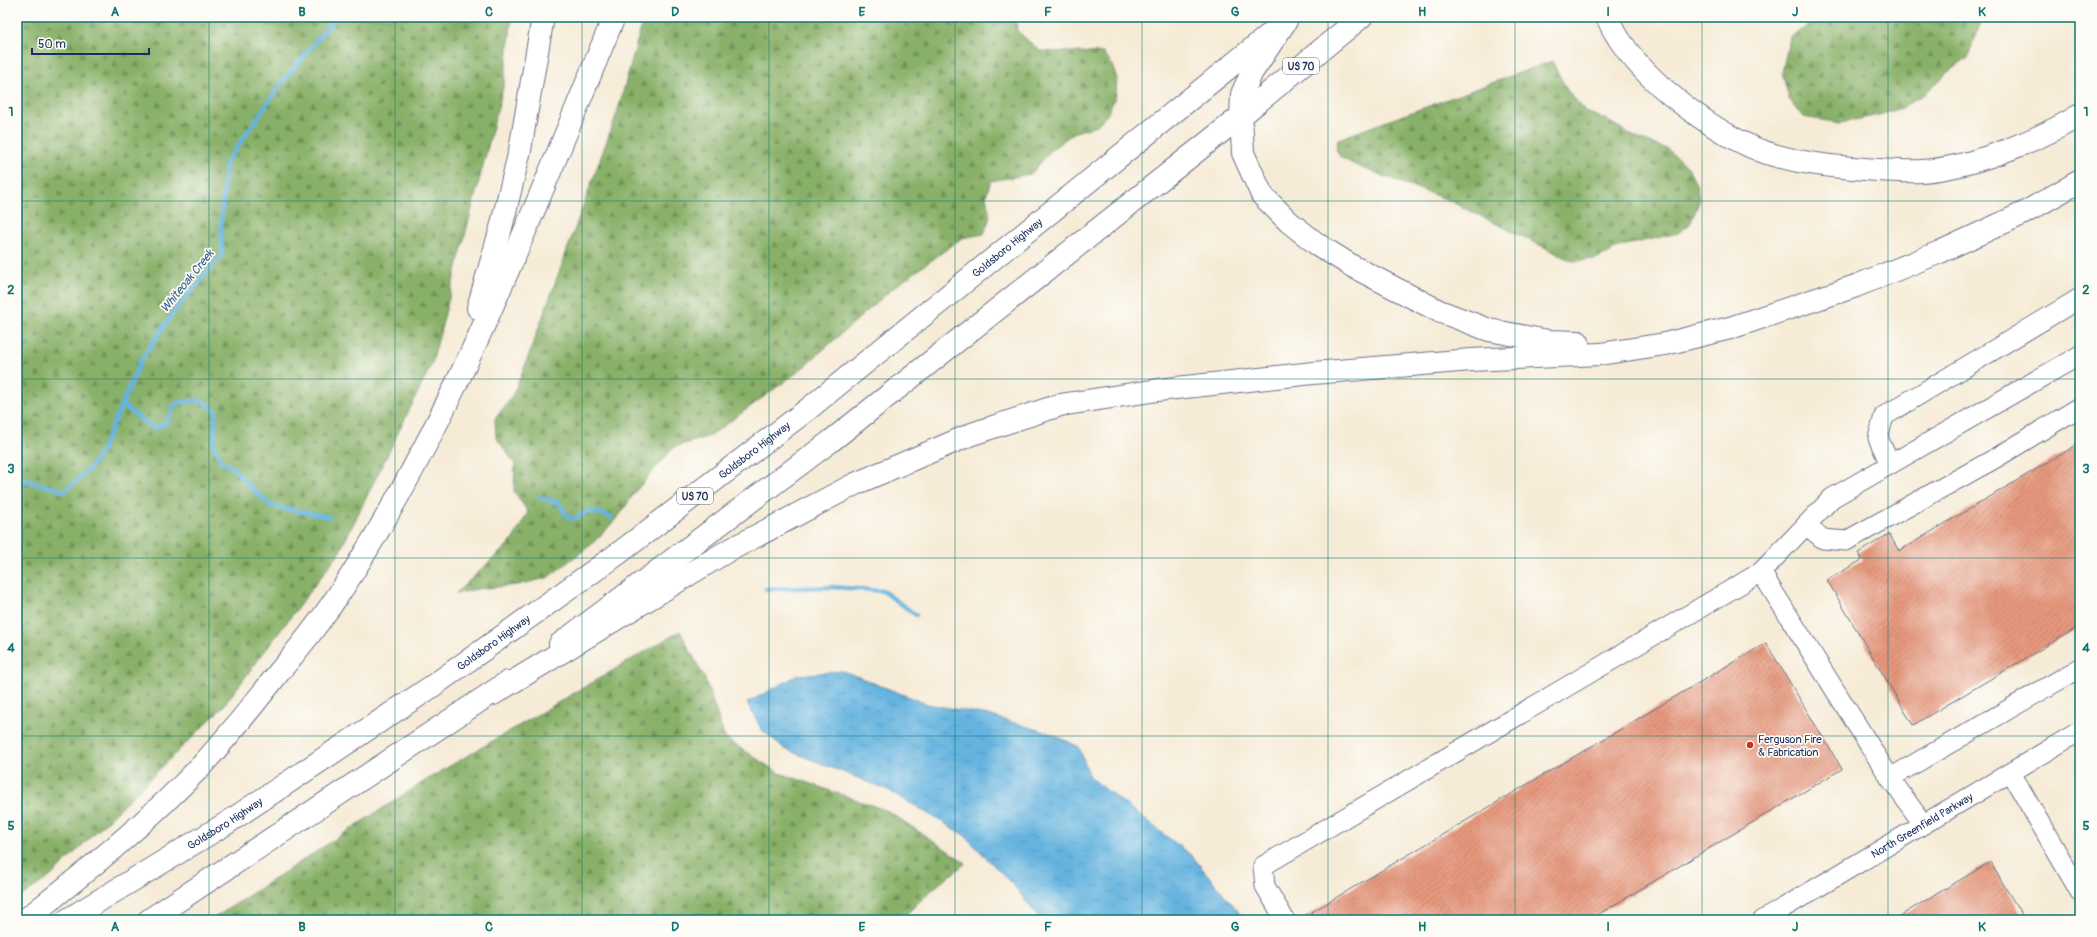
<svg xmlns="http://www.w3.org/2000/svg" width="2097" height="937" font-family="Pangolin,sans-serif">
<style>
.forest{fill:url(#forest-firs);stroke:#527062}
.water{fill:url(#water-ripples);stroke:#40729e}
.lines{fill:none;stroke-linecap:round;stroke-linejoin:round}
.stream{stroke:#65b4df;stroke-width:4.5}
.building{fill:url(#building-hatch)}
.minor-casing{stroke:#687188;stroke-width:21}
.major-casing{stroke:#687188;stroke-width:24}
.highway-casing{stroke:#687188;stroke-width:24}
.minor{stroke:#fff;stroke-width:19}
.major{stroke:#fff;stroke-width:22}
.highway{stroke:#fff;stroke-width:22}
.grid{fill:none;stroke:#0f766e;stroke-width:1;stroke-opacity:0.55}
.poi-dot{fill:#c8321e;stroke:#fdfcf7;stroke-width:1.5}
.labels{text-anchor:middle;stroke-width:3.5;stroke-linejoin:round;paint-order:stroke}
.shield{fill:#fdfcf7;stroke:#5f6c8c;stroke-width:1}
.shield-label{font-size:10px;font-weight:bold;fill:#1b2f5e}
.street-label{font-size:11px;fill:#1b2f5e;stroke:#fdfcf7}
.poi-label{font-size:11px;fill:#1b2f5e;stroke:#fdfcf7;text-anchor:start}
.water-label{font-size:12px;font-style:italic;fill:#355e8b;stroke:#fdfcf7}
.neatline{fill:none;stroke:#0f766e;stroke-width:1.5}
.grid-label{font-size:13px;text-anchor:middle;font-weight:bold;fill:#0f766e}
</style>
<defs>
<pattern id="forest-firs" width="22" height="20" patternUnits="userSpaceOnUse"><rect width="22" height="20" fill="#88b067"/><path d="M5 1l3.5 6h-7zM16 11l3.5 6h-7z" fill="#6e9058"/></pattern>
<pattern id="water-ripples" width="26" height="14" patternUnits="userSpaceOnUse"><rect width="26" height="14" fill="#65b4df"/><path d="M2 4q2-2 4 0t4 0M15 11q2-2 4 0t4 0" fill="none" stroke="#5293b8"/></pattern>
<pattern id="building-hatch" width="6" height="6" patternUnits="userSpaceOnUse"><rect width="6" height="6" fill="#e7987d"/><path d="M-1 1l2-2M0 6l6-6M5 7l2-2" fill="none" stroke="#ba7c6a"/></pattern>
</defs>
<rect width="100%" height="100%" fill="#fdfcf7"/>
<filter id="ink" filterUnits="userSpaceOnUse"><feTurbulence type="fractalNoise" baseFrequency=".025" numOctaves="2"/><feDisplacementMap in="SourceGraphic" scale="8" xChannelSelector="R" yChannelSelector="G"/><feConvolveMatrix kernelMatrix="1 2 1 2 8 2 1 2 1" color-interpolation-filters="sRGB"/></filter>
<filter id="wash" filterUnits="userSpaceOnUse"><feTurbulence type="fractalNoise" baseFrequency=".012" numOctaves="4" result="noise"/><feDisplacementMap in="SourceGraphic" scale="16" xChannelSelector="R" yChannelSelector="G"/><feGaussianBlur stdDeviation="0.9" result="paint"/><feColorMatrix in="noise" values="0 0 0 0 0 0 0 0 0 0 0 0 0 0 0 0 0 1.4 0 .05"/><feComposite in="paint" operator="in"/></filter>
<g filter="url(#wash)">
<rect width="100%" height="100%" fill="#f6ebd6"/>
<g class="forest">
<path d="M17,17H512L504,84L432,364L339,553L222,708L50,877L17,899Z"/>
<path d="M644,17H1011L1016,21L1017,31L1040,51L1103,53L1110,61L1117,78L1116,95L1107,115L1096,126L1075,132L1052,149L1031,174L991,181L986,196L990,217L984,234L962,238L892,289L799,371L710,436L674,447L635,492L619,516L592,544L547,578L517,585L477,589L455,594L512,541L528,512L514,491L515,464L496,437L495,419L512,396L523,371L617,113Z"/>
<path d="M1822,17H1983L1968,57L1948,72L1926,93L1901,108L1879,115L1840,123L1803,117L1789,99L1782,72L1790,37Z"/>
<path d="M1552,61L1567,90L1586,112L1605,119L1637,138L1667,149L1688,167L1697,186L1699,202L1690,224L1678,233L1621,246L1596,259L1572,261L1448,200L1359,167L1340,157L1336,149L1338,139Z"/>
<path d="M680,631L705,679L725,738L777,772L888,811L966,863L934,888L900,920H211L426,780Z"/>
</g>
<path class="water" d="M843,671L927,704L988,715L1052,734L1079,747L1090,777L1192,856L1238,911L1243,920H1041L1015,887L964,835L888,790L785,749L762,730L747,703L798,675Z"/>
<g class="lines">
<g class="stream">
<path d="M122,404L152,428L166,424L174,405L183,402L201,400L216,411L214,446L221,461L233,468L248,485L271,506L329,517"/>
<path d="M17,478L65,491L89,469L101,452L141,360L173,313L222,255L221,223L226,163L281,84L336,17"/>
<path d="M539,497L559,503L566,515L572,519L589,511L606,515L611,518"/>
<path d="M766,589L833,587L883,591L916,615"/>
</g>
</g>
<g id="blocks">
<g class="building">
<path d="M2080,443V626L1913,725L1827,580L1862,560L1858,553L1889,534L1899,551Z"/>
<path d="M1766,643L1842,769L1589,920H1308L1305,916Z"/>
<path d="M1990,862L2025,920H1893Z"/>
</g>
</g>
</g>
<g filter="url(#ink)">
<use href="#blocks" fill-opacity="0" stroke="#687188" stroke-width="1"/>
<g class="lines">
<g class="minor-casing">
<g id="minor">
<path d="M1890,464L1878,438L1884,416L2080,298"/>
<path d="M1806,525L1823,539L1846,541L1996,458L2080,407"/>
<path d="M1761,572L1890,778L1923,824"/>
<path d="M2011,773L2080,892"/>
<path d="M1890,778L2080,668"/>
<path d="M1285,920L1265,886L1263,866L1761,572L1832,498L2080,355"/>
<path id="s1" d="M1763,920L2080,731"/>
</g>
</g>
<g class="major-casing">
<g id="major">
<path d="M560,644L831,441L1241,116L1361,17"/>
<path id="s2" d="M67,920L227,823L434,685L619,553L807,410L1280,26"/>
<path d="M149,920L508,682"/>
</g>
</g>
<g class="highway-casing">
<g id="highway">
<path d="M1607,17C1623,53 1654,83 1686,107C1710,125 1737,143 1767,153C1795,162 1823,166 1853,168C1876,170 1899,172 1922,171C1971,168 2039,140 2080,115"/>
<path d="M1286,21L1252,72L1242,94L1241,116L1243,153L1262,195L1289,222L1317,244L1352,266L1439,311L1489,330L1548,341L1578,342"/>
<path d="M478,308L501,228L520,150L543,17"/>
<path d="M493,694L724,553L855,484L972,434L1060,405L1158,390L1313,373L1471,360L1600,354L1665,344L1730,328L1856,286L1940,252L2024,213L2080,181"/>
<path d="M25,920C86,872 149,821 203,764C230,734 255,703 280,671C307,639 333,605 355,569C463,397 536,204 614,17"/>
</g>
</g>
<use href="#minor" class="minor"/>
<use href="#major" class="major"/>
<use href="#highway" class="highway"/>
</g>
</g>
<path class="grid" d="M209,17V920M395,17V920M582,17V920M769,17V920M955,17V920M1142,17V920M1328,17V920M1515,17V920M1702,17V920M1888,17V920M17,201H2080M17,379H2080M17,558H2080M17,736H2080"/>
<circle class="poi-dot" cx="1750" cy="745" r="4"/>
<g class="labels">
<g class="shield">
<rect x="1283" y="58" width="36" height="16" rx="3"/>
<rect x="677" y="488" width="36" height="16" rx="3"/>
</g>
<g class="shield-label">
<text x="1301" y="70">US 70</text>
<text x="695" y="500">US 70</text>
</g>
<g class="street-label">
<text dy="4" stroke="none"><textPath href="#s2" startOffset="1157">Goldsboro Highway</textPath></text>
<text dy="4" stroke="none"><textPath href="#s2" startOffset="833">Goldsboro Highway</textPath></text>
<text dy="4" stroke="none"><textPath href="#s2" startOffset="509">Goldsboro Highway</textPath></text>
<text dy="4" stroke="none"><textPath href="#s2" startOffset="185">Goldsboro Highway</textPath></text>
<text dy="4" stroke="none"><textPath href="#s1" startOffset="185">North Greenfield Parkway</textPath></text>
</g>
<g class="poi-label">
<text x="1758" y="743">Ferguson Fire<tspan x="1758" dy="13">&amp; Fabrication</tspan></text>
</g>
<g class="water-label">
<text transform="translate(187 281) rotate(-51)" y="4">Whiteoak Creek</text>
</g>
</g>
<rect width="2097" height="937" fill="none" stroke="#fdfcf7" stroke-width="44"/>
<path d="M32 48v6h117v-6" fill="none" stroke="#1b2f5e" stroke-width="2"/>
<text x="38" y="48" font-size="12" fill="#1b2f5e" stroke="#fdfcf7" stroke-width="3" paint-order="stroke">50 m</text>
<rect x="22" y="22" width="2053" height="893" class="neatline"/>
<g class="grid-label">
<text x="115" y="16">A</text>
<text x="302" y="16">B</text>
<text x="489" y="16">C</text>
<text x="675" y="16">D</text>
<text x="862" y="16">E</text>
<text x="1048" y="16">F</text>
<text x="1235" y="16">G</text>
<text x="1422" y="16">H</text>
<text x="1608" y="16">I</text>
<text x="1795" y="16">J</text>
<text x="1982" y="16">K</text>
<text x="11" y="116">1</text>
<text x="2086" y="116">1</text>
<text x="11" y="294">2</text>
<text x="2086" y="294">2</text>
<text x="11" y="473">3</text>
<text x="2086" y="473">3</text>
<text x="11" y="652">4</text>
<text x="2086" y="652">4</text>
<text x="11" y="830">5</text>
<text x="2086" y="830">5</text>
<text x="115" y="931">A</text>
<text x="302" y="931">B</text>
<text x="489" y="931">C</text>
<text x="675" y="931">D</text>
<text x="862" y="931">E</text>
<text x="1048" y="931">F</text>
<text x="1235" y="931">G</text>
<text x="1422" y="931">H</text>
<text x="1608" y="931">I</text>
<text x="1795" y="931">J</text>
<text x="1982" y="931">K</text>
</g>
</svg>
